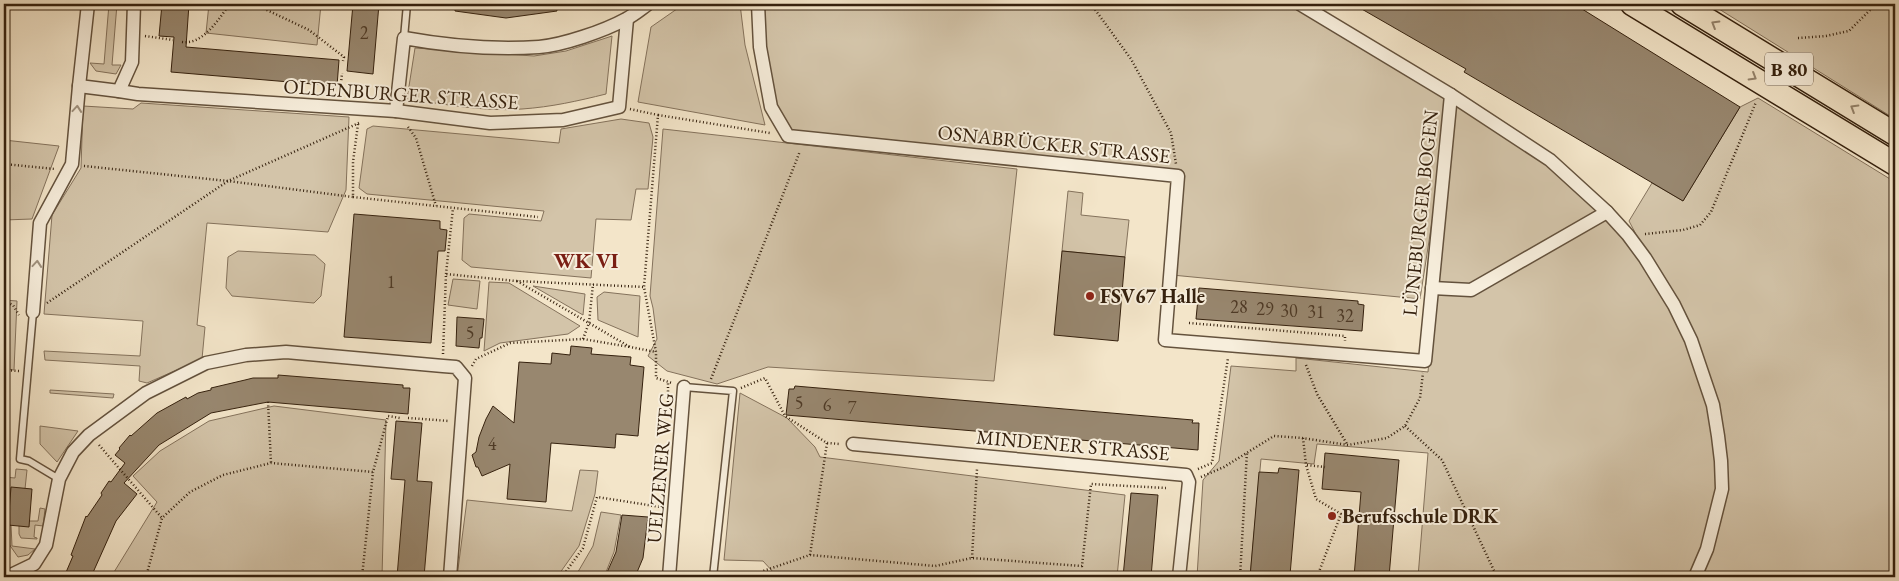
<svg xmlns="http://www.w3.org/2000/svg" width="1899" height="581" font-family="'EB Garamond',serif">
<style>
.green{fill:#d3c4a9;stroke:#84725c}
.building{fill:#98876f;stroke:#35210e}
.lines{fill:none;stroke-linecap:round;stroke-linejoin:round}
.lane-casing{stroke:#64523d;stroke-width:9}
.street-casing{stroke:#64523d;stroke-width:15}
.highway-casing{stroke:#35210e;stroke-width:25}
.path{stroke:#35210e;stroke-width:2.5;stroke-dasharray:1 2.5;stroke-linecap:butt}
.lane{stroke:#f7eedc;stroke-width:6}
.street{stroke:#f7eedc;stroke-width:12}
.highway{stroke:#f3e5c9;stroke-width:22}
.oneway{stroke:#94836c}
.oneway2{stroke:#a0927f}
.poi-dot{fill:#8f2418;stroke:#f7eedc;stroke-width:2}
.labels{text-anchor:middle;stroke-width:4;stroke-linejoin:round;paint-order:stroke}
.number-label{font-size:18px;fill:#4e3a26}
.shield{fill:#f7eedc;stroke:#6f5e4c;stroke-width:1}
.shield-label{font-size:19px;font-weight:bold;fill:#35210e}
.street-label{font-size:20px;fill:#35210e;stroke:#f7eedc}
.poi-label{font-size:20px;font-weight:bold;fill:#35210e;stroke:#f7eedc;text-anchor:start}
.neighbourhood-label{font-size:21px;font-weight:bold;fill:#7a1f14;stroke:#f7eedc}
</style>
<rect width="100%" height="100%" fill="#f3e5c9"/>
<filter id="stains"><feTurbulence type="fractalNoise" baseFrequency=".004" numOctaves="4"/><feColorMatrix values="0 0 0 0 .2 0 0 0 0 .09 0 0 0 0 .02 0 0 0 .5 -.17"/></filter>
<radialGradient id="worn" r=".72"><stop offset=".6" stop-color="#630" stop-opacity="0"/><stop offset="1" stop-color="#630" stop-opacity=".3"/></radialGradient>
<g class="green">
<path d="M109,4H117L112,65H121L116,74L96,71L90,63L104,64Z"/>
<path d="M209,4H321L317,45L206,33Z"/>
<path d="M684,4H740L745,45L765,125L638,102L651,27Z"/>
<path d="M759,4H1299L1550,160L1607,212L1662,284L1629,221L1652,183L1683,201L1740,107L1758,98L1895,182V577H1418L1428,453L1317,444L1314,464L1261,459L1250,577H1197L1203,480L1219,461L1231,366L1296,371V358L1428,372L1450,106L1420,299L1172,275L1178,176L788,136L770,102Z"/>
<path d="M1711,4H1895V119Z"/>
<path d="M612,36L606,94C578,101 551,107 522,109C484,112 445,104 407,99L415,48L534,56L566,51Z"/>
<path d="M141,103L349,117L346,190L328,232L207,223L197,325L205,327L202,359L147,383L139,381L140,366L45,360L44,351L140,356L143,321L44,314L52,215L81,168L83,106L133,109Z"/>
<path d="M621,119L649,123L653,137L648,189H636L631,220L596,219L591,278L471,267L462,260L464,218L469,214L541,221L544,211L367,194L359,188L367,129L373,126L559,143L561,129Z"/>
<path d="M663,129L1017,169L994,381L768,367L717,384L667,371L648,356L657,339L653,308L650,296Z"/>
<path d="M4,140L59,146L32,219L4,220Z"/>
<path d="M1068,191L1083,193L1081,215L1129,220L1125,257L1062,251Z"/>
<path d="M238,251L315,255L325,264L321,296L314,303L232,296L226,288L228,257Z"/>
<path d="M453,279L480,281L477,309L448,305Z"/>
<path d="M489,282L509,283L580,326L568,334L500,343L484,351Z"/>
<path d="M533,286L585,294L583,315Z"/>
<path d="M604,292L640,296L638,337L598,320L597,297Z"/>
<path d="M4,300L17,301L14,370L4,369Z"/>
<path d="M50,390L114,394L113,398L50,393Z"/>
<path d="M740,393L787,418L815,447L820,457L1125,495L1117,577H1023L975,573L973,577H834L774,573L763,561L724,560Z"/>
<path d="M274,406L386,420L382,577H111L157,502L133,476L160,451L209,421Z"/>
<path d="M40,426L78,431L57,462L40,444Z"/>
<path d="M16,469L27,470L25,489L11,488L8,525H11L12,546L35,549L28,555L18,557L4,537V477L15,478Z"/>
<path d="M580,470L598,471L595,494L579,546L557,577H457L467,500L572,511Z"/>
<path d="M40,508L45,509L43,526L35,525L34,537L37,538V539L21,538L19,534V526L29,521H38Z"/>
<path d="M601,512L621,515L614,552L604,577H575L593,546Z"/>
</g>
<g class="building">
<path d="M162,4H189L186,47L339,60L337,86L171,72L174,37L159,36Z"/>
<path d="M353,4H379L373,74L347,71Z"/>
<path d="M455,4H556L557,11L506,18L455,11Z"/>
<path d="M1353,4H1574L1740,107L1683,201L1464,72L1466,69Z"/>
<path d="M354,214L440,221V229L447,230L445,251H438L431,343L344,337Z"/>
<path d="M1062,251L1125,257L1118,341L1054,335Z"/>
<path d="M1199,288L1358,301V304L1364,305L1362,331L1196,319Z"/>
<path d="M457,317L484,319L482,338H480L479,348L456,346Z"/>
<path d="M571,346L592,348L591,354L631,357L630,365L644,367L638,436L616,434L615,448L551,443L546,502L507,499L510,464L482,476L478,467H476L472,455L476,452L479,437L486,419L493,406L514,423L519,362L551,364L552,353L570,355Z"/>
<path d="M278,375L403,385V388H410L408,414L268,402L211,413L159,445L124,483L137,494L116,521L91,577H64L73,556L71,555L86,516L87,517L102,495L101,493L109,481L111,482L125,463L115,455L120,449L119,448L130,435L131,436L157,413L186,397L187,399L198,393L211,390V388L245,380L253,378H278Z"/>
<path d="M795,386L1193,420L1192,423H1199L1198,450L786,415L789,389H794Z"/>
<path d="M396,421L422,423L417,481L432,482L424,577H397L405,480L391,479Z"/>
<path d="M1325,453L1399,460L1389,577H1354L1361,492L1322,489Z"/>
<path d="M1279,468L1299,470L1290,575L1287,574L1286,577H1250L1259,472L1278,473Z"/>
<path d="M11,487L32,489L29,527L8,525Z"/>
<path d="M1131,493L1158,495L1151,577H1123Z"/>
<path d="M622,515L648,517L643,558L635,577H605L616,552Z"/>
</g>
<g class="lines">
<g class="lane-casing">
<g id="lane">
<path d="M404,38L407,4"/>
<path d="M33,312L20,459L29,461L59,479"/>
<path d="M684,387L733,391L713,577"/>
</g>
</g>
<g class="street-casing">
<g id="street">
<path d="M88,4L79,86L119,91L132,62L134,4"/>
<path d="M758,4L760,47L771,107L788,136L1178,176L1165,340L1425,361L1451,95"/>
<path d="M1300,4L1451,95L1550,160L1607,212L1628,235L1645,258L1674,305L1691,340L1713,405L1718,436L1721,461L1722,489L1707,549L1695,577"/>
<path d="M119,91L138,94L396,111L490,123L563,120L619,107L627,19"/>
<path d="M396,111L404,38C448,46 494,50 539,47C563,45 604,31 626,19C634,15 641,9 648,4"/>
<path d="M1432,288L1471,290L1607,212"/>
<path d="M33,312L40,223L72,164L79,86"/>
<path d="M853,444L1186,475L1189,482L1179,577"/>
<path d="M7,577L34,564L46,545L59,479L73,452L89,435L146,393L206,363L246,355L286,352L443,366L456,367L465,378L450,577"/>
<path d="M669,577L684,387"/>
</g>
</g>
<g class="highway-casing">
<g id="highway">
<path d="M1632,4L1895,164"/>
<path d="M1682,4L1895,134"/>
</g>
</g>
<g class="path">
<path d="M254,4L309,30L344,57L343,61"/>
<path d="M1091,4L1131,59L1171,133L1176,164"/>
<path d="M145,36L173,40"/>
<path d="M1798,38L1826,36L1849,31L1876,4"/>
<path d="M182,42C204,45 219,18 230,4"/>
<path d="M340,94L342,73"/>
<path d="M630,109L658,115L644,287L656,352V378L672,383"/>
<path d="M658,115L770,133"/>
<path d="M408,127L416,138L436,206"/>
<path d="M4,164L55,169"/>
<path d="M84,166L228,181L353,197V162L358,124"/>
<path d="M353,197L538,217"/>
<path d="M1645,234L1683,230L1700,225L1711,212L1756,102"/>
<path d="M446,274L453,208"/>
<path d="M517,281L630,347L656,352"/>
<path d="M4,301L13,305L19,315"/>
<path d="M47,303L228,181L359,123"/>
<path d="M1189,323L1345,336V341"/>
<path d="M583,339L589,323L593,284"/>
<path d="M443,354L446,274L516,281L644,287"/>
<path d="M1306,365L1317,394L1347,444"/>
<path d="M472,366L476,359L510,343L583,339L630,347"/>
<path d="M4,370L19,371"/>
<path d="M711,379L800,151"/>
<path d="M741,388L765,378L785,416L827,443L840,444"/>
<path d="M268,402L271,463"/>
<path d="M668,402V382"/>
<path d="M408,418L449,421"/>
<path d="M1405,426L1442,460L1497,577"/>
<path d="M1303,438L1306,465L1316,499L1341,514L1317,577"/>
<path d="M99,445L162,518"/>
<path d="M4,458L11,459"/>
<path d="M1307,465L1325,467"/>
<path d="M1198,469L1212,463L1228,358"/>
<path d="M1201,477L1224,467L1274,436L1302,438L1348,445L1387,438L1405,426L1420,398L1423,373"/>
<path d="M810,555L827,443"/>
<path d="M972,558L977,469"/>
<path d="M146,577L162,518L190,492L223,475L271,463L373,472L388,416L400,418"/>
<path d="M362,577L373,472"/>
<path d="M562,577L583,548L597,497L661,507"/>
<path d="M755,577L763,571L810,555L935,566L972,558L1082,566L1091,484L1166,488"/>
<path d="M1240,577L1247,452"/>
</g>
<use href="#lane" class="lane"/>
<use href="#street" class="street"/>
<use href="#highway" class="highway"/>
</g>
<defs><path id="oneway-chevron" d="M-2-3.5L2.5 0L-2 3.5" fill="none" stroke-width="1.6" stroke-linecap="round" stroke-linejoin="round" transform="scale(1.25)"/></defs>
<g class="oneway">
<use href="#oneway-chevron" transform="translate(1715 24) rotate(-149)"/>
<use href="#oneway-chevron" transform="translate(1753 77) rotate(31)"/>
<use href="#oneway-chevron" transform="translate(1854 108) rotate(-149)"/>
</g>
<g class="oneway2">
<use href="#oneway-chevron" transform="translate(77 109) rotate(-85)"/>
<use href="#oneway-chevron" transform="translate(37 264) rotate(-85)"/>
</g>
<g class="poi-dot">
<circle cx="1090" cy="296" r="5"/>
<circle cx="1332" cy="516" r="5"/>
</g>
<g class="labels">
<g class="number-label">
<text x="364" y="39">2</text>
<text x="391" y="288">1</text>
<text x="1239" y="313">28</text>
<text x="1265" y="315">29</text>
<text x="1289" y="317">30</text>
<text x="1316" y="318">31</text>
<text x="1345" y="322">32</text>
<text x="470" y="339">5</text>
<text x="799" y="409">5</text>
<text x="827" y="411">6</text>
<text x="852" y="414">7</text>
<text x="492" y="450">4</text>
</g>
<rect class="shield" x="1765" y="52.5" width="48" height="33" rx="4"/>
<g class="shield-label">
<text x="1789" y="76">B 80</text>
</g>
<g class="street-label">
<text transform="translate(401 94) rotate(4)" y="7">OLDENBURGER STRASSE</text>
<text transform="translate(1054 144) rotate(6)" y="7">OSNABRÜCKER STRASSE</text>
<text transform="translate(1420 213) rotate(-84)" y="7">LÜNEBURGER BOGEN</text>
<text transform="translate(1073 445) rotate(5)" y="7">MINDENER STRASSE</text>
<text transform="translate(660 468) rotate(-85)" y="7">UELZENER WEG</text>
</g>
<g class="poi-label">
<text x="1100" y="303">FSV67 Halle</text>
<text x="1342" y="523">Berufsschule DRK</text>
</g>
<g class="neighbourhood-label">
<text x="586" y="268">WK VI</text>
</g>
</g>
<rect width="1899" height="581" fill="none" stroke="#f3e5c9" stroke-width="20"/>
<rect x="5" y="5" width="1889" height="571" fill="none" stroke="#35210e" stroke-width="2.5"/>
<rect x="10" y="10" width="1879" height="561" fill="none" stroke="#35210e"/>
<rect width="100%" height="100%" filter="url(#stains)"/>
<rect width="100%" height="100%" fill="url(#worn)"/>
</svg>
